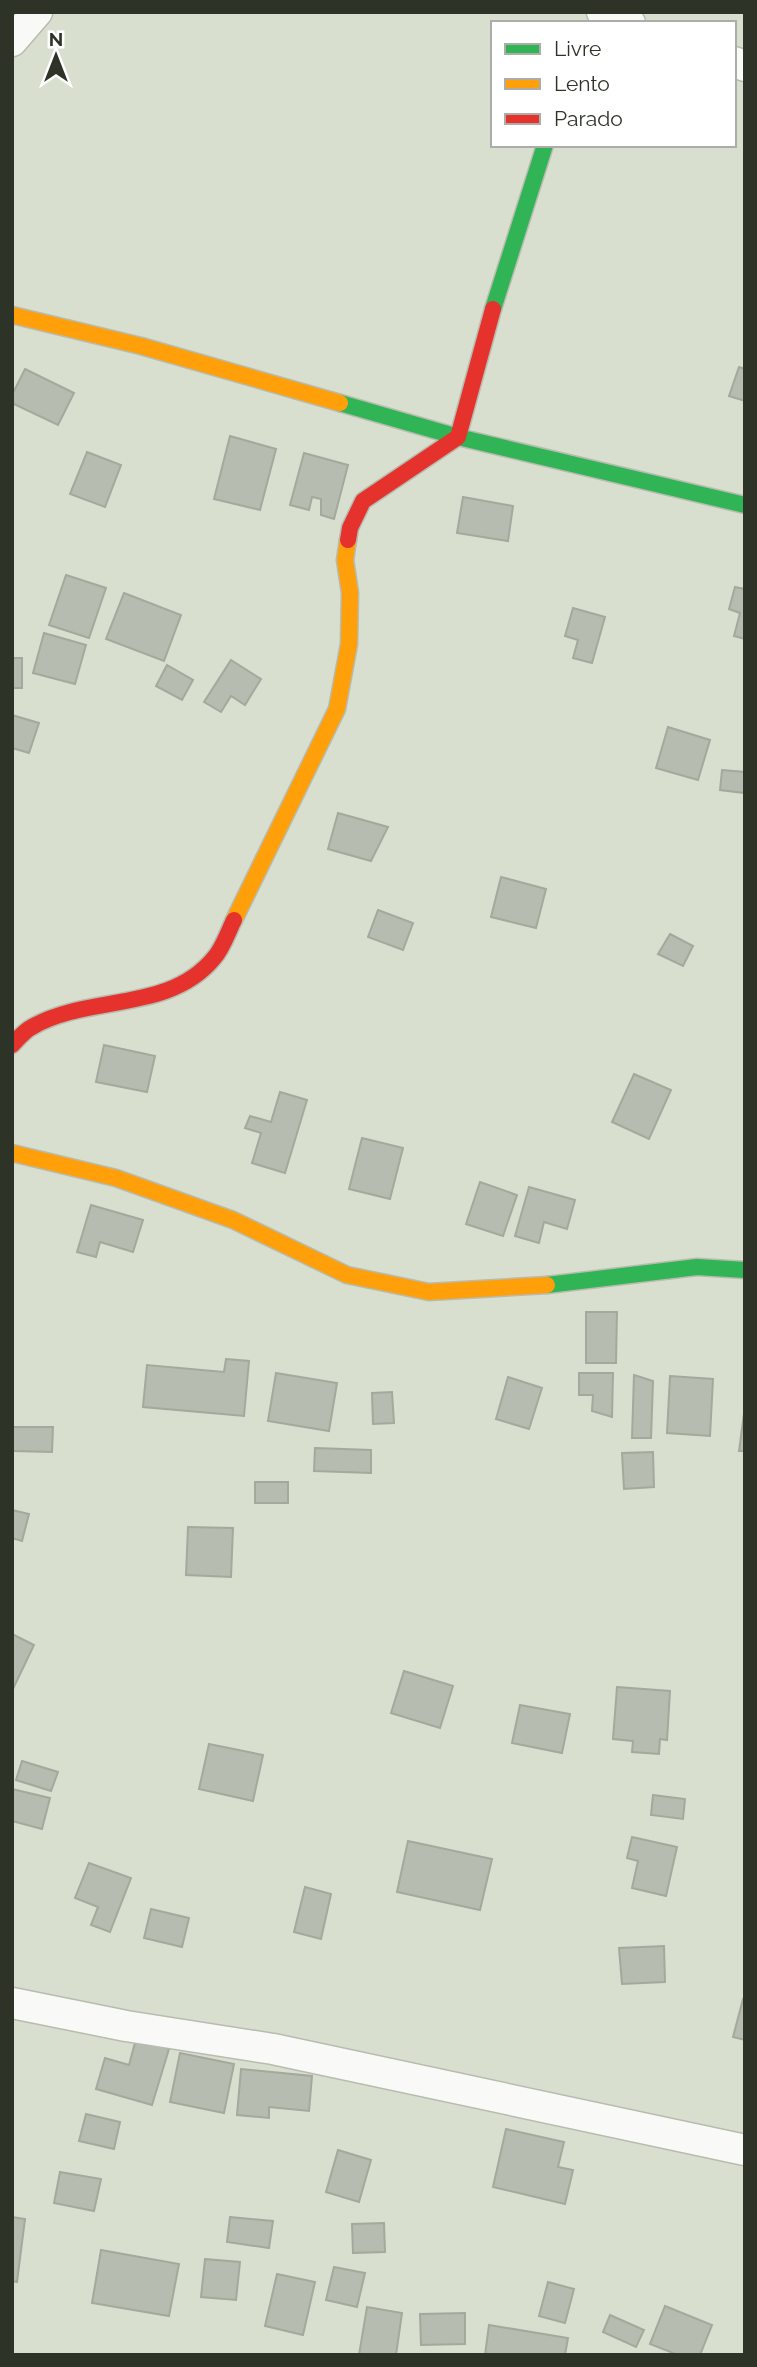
<svg xmlns="http://www.w3.org/2000/svg" width="757" height="2367" font-family="Raleway,sans-serif">
<style>
.building{fill:#b6bcaf;stroke:#a3a99c;stroke-width:2}
.lines{fill:none;stroke-linecap:round;stroke-linejoin:round}
.street-casing{stroke:#b7bcaf;stroke-width:33}
.fast-casing{stroke:#b7bcaf;stroke-width:19}
.slow-casing{stroke:#b7bcaf;stroke-width:19}
.jam-casing{stroke:#b7bcaf;stroke-width:19}
.street{stroke:#f9faf8;stroke-width:30}
.fast{stroke:#30b455;stroke-width:16}
.slow{stroke:#ff9f0a;stroke-width:16}
.jam{stroke:#e5322d;stroke-width:16}
</style>
<rect width="100%" height="100%" fill="#d8dfcf"/>
<g class="building">
<path d="M739,367L745,369V401L729,396Z"/>
<path d="M25,369L74,393L58,425L12,403V395Z"/>
<path d="M230,436L276,449L260,510L214,499Z"/>
<path d="M87,452L121,465L105,507L70,494Z"/>
<path d="M304,453L348,465L334,519L321,515V499L312,497L309,510L290,505Z"/>
<path d="M463,497L513,506L508,541L457,533Z"/>
<path d="M66,575L106,588L89,638L49,625Z"/>
<path d="M735,587L745,589V639L734,636L740,613L729,609Z"/>
<path d="M124,593L181,615L164,661L106,639Z"/>
<path d="M573,608L605,617L592,663L573,658L578,640L565,636Z"/>
<path d="M44,633L86,645L75,684L33,673Z"/>
<rect x="12" y="658" width="10" height="30"/>
<path d="M231,660L261,679L245,705L231,696L221,712L204,702Z"/>
<path d="M167,665L193,680L182,700L156,686Z"/>
<path d="M12,715L39,723L29,753L12,748Z"/>
<path d="M668,727L710,740L698,780L656,768Z"/>
<path d="M722,770L745,772V793L720,790Z"/>
<path d="M338,813L388,827L371,861L328,849Z"/>
<path d="M501,877L546,889L536,928L491,917Z"/>
<path d="M378,910L413,923L403,950L368,937Z"/>
<path d="M670,934L693,946L683,966L658,954Z"/>
<path d="M104,1045L155,1056L147,1092L96,1082Z"/>
<path d="M634,1074L671,1090L649,1139L612,1122Z"/>
<path d="M280,1092L307,1100L285,1173L252,1163L261,1133L245,1128L250,1116L271,1122Z"/>
<path d="M362,1138L403,1148L390,1199L349,1189Z"/>
<path d="M480,1182L517,1195L503,1236L466,1224Z"/>
<path d="M529,1187L575,1200L567,1229L544,1222L539,1243L515,1236Z"/>
<path d="M91,1205L143,1220L133,1252L100,1242L96,1257L77,1252Z"/>
<path d="M586,1312H617L616,1363H586Z"/>
<path d="M226,1359L249,1361L244,1416L143,1407L147,1365L224,1372Z"/>
<path d="M276,1373L337,1383L329,1431L268,1421Z"/>
<path d="M579,1373H613L612,1417L592,1411L593,1395H579Z"/>
<path d="M634,1375L653,1381L651,1438H632Z"/>
<path d="M670,1376L713,1379L710,1436L667,1433Z"/>
<path d="M508,1377L542,1388L529,1429L496,1419Z"/>
<path d="M392,1392L394,1423L373,1424L372,1393Z"/>
<path d="M745,1406V1451H739Z"/>
<path d="M13,1427H53L52,1452L13,1451Z"/>
<path d="M315,1448L371,1450V1473L314,1471Z"/>
<path d="M653,1452L654,1487L624,1489L622,1453Z"/>
<rect x="255" y="1482" width="33" height="21"/>
<path d="M12,1510L29,1514L22,1541L12,1538Z"/>
<path d="M188,1527L233,1528L231,1577L186,1575Z"/>
<path d="M12,1634L34,1645L12,1691Z"/>
<path d="M404,1671L453,1686L440,1728L391,1713Z"/>
<path d="M617,1687L670,1691L667,1740L660,1739L659,1754L632,1752L633,1741L613,1739Z"/>
<path d="M520,1705L570,1714L562,1753L512,1743Z"/>
<path d="M209,1744L263,1755L253,1801L199,1789Z"/>
<path d="M22,1761L58,1772L51,1791L16,1780Z"/>
<path d="M12,1789L50,1798L42,1829L12,1821Z"/>
<path d="M653,1795L685,1799L683,1819L651,1815Z"/>
<path d="M632,1837L677,1847L666,1896L632,1888L638,1861L627,1858Z"/>
<path d="M408,1841L492,1859L480,1910L397,1892Z"/>
<path d="M89,1863L131,1878L110,1932L91,1925L98,1907L75,1898Z"/>
<path d="M305,1887L331,1894L321,1939L294,1932Z"/>
<path d="M151,1909L189,1918L182,1947L144,1938Z"/>
<path d="M664,1946L665,1982L622,1984L619,1948Z"/>
<path d="M743,1999H745V2040L733,2037Z"/>
<path d="M136,2039L169,2049L152,2105L96,2089L105,2058L129,2065Z"/>
<path d="M180,2053L234,2064L224,2113L170,2102Z"/>
<path d="M241,2069L312,2076L309,2111L269,2107V2118L237,2115Z"/>
<path d="M86,2114L120,2122L114,2149L79,2141Z"/>
<path d="M506,2129L564,2142L558,2167L573,2170L565,2204L493,2187Z"/>
<path d="M338,2150L371,2160L359,2202L326,2192Z"/>
<path d="M60,2172L101,2179L94,2211L54,2203Z"/>
<path d="M12,2217L25,2219L17,2282L12,2281Z"/>
<path d="M230,2217L273,2221L269,2248L227,2242Z"/>
<path d="M384,2223L385,2252L353,2253L352,2224Z"/>
<path d="M101,2250L179,2264L169,2316L92,2303Z"/>
<path d="M205,2259L240,2262L236,2300L201,2297Z"/>
<path d="M334,2267L365,2273L357,2307L326,2300Z"/>
<path d="M277,2274L315,2282L303,2335L265,2326Z"/>
<path d="M548,2282L574,2289L565,2323L539,2316Z"/>
<path d="M665,2306L712,2325L700,2355H678L650,2344Z"/>
<path d="M367,2307L402,2313L396,2355H359Z"/>
<path d="M465,2313V2344L421,2345L420,2314Z"/>
<path d="M610,2315L644,2330L636,2347L603,2332Z"/>
<path d="M489,2325L568,2338L565,2355H485Z"/>
</g>
<g class="lines">
<g class="street-casing">
<g id="street">
<path d="M602,12L630,23"/>
<path d="M12,41L37,12"/>
<path d="M734,62L745,66"/>
<path d="M12,2003L126,2026L273,2049L745,2150"/>
</g>
</g>
<g class="fast-casing">
<g id="fast">
<path d="M493,309L545,145"/>
<path d="M340,403L458,437L745,505"/>
<path d="M547,1285L697,1267L745,1270"/>
</g>
</g>
<g class="slow-casing">
<g id="slow">
<path d="M12,315L141,346L340,403"/>
<path d="M234,920L337,709L349,644L350,593L345,560L348,540"/>
<path d="M12,1153L116,1178L233,1220L347,1275L429,1292L547,1285"/>
</g>
</g>
<g class="jam-casing">
<g id="jam">
<path d="M348,540L350,528L363,501L458,437L493,309"/>
<path d="M12,1045C18,1039 24,1031 32,1027C89,994 169,1013 214,958C223,948 228,932 234,920"/>
</g>
</g>
<use href="#street" class="street"/>
<use href="#fast" class="fast"/>
<use href="#slow" class="slow"/>
<use href="#jam" class="jam"/>
</g>
<rect width="757" height="2367" fill="none" stroke="#2e3327" stroke-width="28"/>
<rect x="491" y="21" width="245" height="126" fill="#ffffff" stroke="#abada9" stroke-width="2"/>
<rect x="505" y="44" width="35" height="10" fill="#30b455" stroke="#abada9" stroke-width="2"/>
<text x="554" y="56" font-size="21" fill="#2e3327">Livre</text>
<rect x="505" y="79" width="35" height="10" fill="#ff9f0a" stroke="#abada9" stroke-width="2"/>
<text x="554" y="91" font-size="21" fill="#2e3327">Lento</text>
<rect x="505" y="114" width="35" height="10" fill="#e5322d" stroke="#abada9" stroke-width="2"/>
<text x="554" y="126" font-size="21" fill="#2e3327">Parado</text>
<g transform="translate(56 56)" stroke="#ffffff" stroke-width="5" paint-order="stroke">
<path d="M0-5L12 26L0 18L-12 26Z" fill="#2e3327"/>
<text y="-10" font-size="19" font-weight="bold" text-anchor="middle" fill="#2e3327">N</text>
</g>
</svg>
